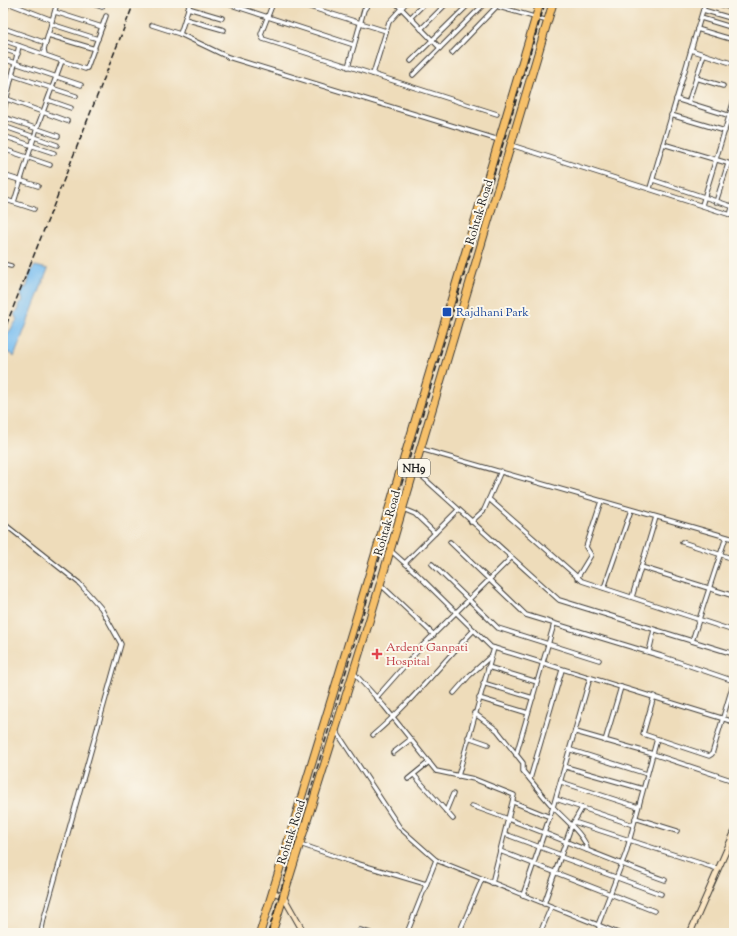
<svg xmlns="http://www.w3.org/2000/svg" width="737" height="936" font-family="'Sorts Mill Goudy',serif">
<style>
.water{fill:#79bef0;stroke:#4a6d86}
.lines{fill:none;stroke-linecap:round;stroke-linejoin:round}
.street-casing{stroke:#3c3934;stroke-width:5.5}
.secondary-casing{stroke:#3c3934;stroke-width:7}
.highway-casing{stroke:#3c3934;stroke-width:9}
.street{stroke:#fff;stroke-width:3.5}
.secondary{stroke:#fbe6c4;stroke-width:5}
.highway{stroke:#f6c06b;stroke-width:7}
.rail{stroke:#1c1c1c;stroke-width:1.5;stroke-dasharray:6 3;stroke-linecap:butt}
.transit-dot{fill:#1a4fb4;stroke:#fbf7ec;stroke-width:1.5}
.health-dot{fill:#e0444e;stroke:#fbf7ec;stroke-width:1.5}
.labels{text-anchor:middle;stroke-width:4;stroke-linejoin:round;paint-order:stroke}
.shield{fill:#fbf7ec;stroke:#5f5e5a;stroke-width:1}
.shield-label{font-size:11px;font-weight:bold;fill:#1c1c1c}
.street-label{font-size:12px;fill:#1c1c1c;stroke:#fbf7ec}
.transit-label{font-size:12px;fill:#164399;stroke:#fbf7ec;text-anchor:start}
.health-label{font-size:12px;fill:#be3a42;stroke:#fbf7ec;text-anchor:start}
</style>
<rect width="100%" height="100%" fill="#fbf7ec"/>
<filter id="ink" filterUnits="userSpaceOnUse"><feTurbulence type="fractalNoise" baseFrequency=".025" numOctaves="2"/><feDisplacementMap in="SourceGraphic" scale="8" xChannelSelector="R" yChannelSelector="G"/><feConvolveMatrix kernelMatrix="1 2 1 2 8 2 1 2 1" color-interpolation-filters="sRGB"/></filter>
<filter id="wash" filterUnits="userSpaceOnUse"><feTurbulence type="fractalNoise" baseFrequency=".012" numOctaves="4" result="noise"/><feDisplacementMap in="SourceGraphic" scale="16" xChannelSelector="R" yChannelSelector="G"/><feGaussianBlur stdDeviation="0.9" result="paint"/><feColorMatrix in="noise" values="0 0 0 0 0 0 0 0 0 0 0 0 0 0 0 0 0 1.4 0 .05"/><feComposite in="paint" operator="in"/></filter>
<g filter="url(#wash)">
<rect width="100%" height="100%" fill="#eedcba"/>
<path class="water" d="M35,266L48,269L14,357L11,353H3C2,339 9,333 17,320L14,314L19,309V304L23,301L21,294L24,287L26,288C30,280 28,273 35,266Z"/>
</g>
<g filter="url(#ink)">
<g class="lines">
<g class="street-casing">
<g id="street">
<path d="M8,3L52,20"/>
<path d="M57,3L44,49L45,55L85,69L87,68L106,16"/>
<path d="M90,3L102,7"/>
<path d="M225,3L354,45"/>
<path d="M273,3L261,34L263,39L497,114"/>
<path d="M297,3L386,31"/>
<path d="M396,3L440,48"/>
<path d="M494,3L499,7L548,21"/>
<path d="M716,3L734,9"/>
<path d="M188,8L222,18"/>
<path d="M703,10L734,19"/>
<path d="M55,12L102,27"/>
<path d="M410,18L425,3"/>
<path d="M701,18L734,28"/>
<path d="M185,19L224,30"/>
<path d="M3,20L7,3"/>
<path d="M51,24L98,39"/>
<path d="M152,25L180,34L228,57L499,140"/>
<path d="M3,28L46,43"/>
<path d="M421,29L447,3"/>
<path d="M697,29L734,40"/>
<path d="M180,34L190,3"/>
<path d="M48,35L95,49"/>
<path d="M3,40L45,55"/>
<path d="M3,49L18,54"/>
<path d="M691,50L734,64"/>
<path d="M452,53L497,6"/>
<path d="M3,59L81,85"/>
<path d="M411,61L470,3"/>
<path d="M348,67L364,10L369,3"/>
<path d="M373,74L389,22L406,3"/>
<path d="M12,75L76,96"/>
<path d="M413,75L485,3"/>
<path d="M3,77L10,80"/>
<path d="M696,78L723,86"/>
<path d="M7,99L67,121"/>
<path d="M676,99L734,117"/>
<path d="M48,100L71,108"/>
<path d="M688,103L704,54"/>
<path d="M3,114L19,46"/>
<path d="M671,115L725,131"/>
<path d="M3,117L58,136"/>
<path d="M3,126L57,145"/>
<path d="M3,136L54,153"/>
<path d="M663,144L734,165"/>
<path d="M511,145L734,216"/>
<path d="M3,149L50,165"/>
<path d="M3,175L38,186"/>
<path d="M653,180L734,207"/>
<path d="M650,188L705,3"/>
<path d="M3,199L34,209"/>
<path d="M14,202L37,128L62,61"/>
<path d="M716,202L728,164"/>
<path d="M702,205L734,100"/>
<path d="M730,215L734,201"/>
<path d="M3,264L11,266"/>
<path d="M421,449L734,539"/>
<path d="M415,470L559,600L734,654"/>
<path d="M489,499L582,581L734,631"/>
<path d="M403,509L415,514L435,533"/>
<path d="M471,522L484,510L501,471"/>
<path d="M3,523L79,583L101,608L121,644L44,918L41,933"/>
<path d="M450,542L526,615L661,656L734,681"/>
<path d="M682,542L734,559"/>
<path d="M390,550L416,573L491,647L734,722"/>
<path d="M405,563L458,510"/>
<path d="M432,564L498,628L599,660"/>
<path d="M641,567L734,596"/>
<path d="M577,578L591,555L586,547L601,501"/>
<path d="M380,584L434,635"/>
<path d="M604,588L631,510"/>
<path d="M632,597L656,517"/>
<path d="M692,641L726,537"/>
<path d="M649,652L654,630"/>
<path d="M488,667L537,682"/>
<path d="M353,672L384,706L436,771L474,779L514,795L492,883"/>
<path d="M483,683L533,698"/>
<path d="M454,693L469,676L491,656"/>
<path d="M654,696L643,734L709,756L712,754L734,681"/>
<path d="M376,698L422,646L511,558"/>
<path d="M479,698L528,713"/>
<path d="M474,713L497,730L523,763V771C533,783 542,795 553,807C561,816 588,838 587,850"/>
<path d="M336,731L400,828L436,860L618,933"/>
<path d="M576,732L653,754L734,781"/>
<path d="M373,735C410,704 440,665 474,630"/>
<path d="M468,737L488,744"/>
<path d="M605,741L621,687"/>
<path d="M571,750L647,774"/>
<path d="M393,753L411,739"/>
<path d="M516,755L554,624"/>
<path d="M566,767L643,789"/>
<path d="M414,775L453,819"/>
<path d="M458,776L494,648"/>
<path d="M408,779L429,762"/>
<path d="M530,779L562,670"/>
<path d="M561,782L638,807"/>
<path d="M556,799L633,825"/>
<path d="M513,802L550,817"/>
<path d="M472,806C537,828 600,857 665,880"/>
<path d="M446,811L453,794"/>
<path d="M635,818L677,831"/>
<path d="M574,822L718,869"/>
<path d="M505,834L561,855"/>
<path d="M300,844L352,862L426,884"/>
<path d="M500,851L654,911"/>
<path d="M561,857L661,894"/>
<path d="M523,895L553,807L590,678"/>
<path d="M544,904L571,827L582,808"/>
<path d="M598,925L626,853L657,739"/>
<path d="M360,930L370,933"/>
<path d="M407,933L436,860"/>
<path d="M459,933L482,879"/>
<path d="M540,933L551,907"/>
<path d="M597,933L600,926"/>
</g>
</g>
<g class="secondary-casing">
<g id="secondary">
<path d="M272,892L283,896L304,933"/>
<path d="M690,933L734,833"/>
</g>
</g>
<g class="highway-casing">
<g id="highway">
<path d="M260,933L355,622L540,3"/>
<path d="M272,933L368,625L553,3"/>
</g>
</g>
<use href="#street" class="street"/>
<use href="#secondary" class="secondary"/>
<use href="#highway" class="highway"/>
<g class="rail">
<path d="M3,333L134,3"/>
<path d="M268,933L545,3"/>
</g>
</g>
</g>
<rect class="transit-dot" x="442" y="307" width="10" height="10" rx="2"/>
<path class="health-dot" d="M375 648h4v4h4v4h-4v4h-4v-4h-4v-4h4z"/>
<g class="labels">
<rect class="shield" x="398" y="459" width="32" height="18" rx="3"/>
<g class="shield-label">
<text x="414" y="472">NH9</text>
</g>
<g class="street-label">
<text transform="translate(479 212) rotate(-73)" y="4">Rohtak Road</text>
<text transform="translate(387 523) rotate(-74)" y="4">Rohtak Road</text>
<text transform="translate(291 832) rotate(-72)" y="4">Rohtak Road</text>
</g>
<g class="transit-label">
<text x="456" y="316">Rajdhani Park</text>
</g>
<g class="health-label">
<text x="386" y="651">Ardent Ganpati<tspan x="386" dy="14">Hospital</tspan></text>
</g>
</g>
<rect width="737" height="936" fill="none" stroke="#fbf7ec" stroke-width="16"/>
</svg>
